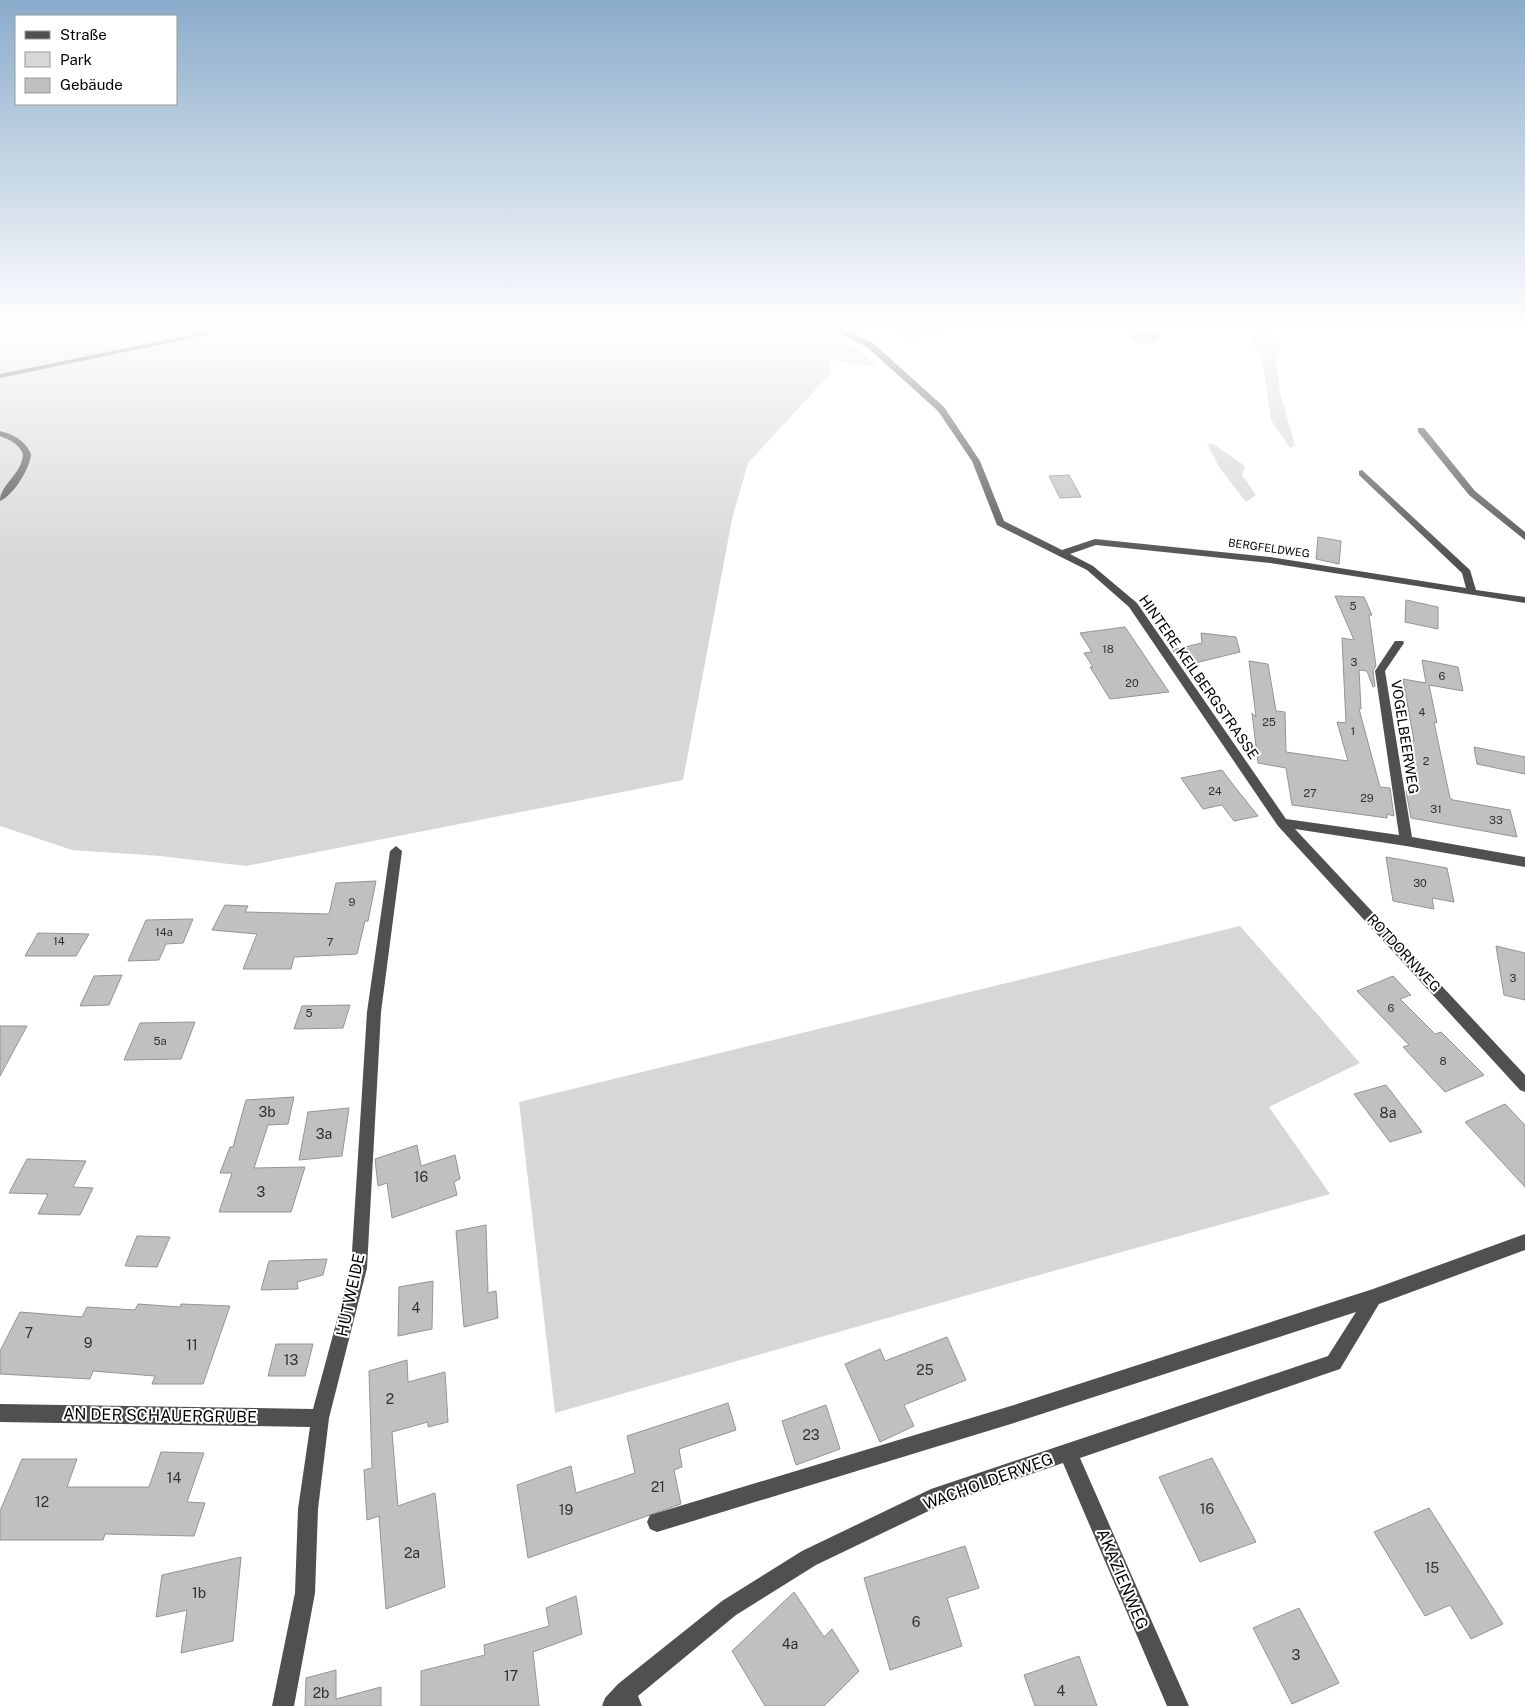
<svg xmlns="http://www.w3.org/2000/svg" width="1525" height="1706" font-family="'Public Sans',sans-serif">
<style>
.green{fill:#d7d7d7}
.water{fill:#9e9e9e}
.building{fill:#c0c0c0;stroke:#949494}
.lines{fill:none;stroke-linecap:round;stroke-linejoin:round}
.minor{fill:#505050;fill-rule:evenodd}
.labels{text-anchor:middle;stroke-width:4;stroke-linejoin:round;paint-order:stroke}
.far-street-label{font-size:11px;fill:#000;stroke:#fff}
.number-label{font-size:11px;fill:#303030}
.street-label{font-size:14px;fill:#000;stroke:#fff}
.near-number-label{font-size:14px;fill:#303030}
.near-street-label{font-size:16px;fill:#000;stroke:#fff}
</style>
<rect width="100%" height="100%" fill="#fff"/>
<g class="green">
<path d="M0,324H784C829,334 844,332 876,367L835,360L829,363L831,373L748,463L732,519L683,780L246,866L160,856L72,850L0,826Z"/>
<path d="M883,324H942L950,330L906,340Z"/>
<path d="M1036,324H1118C1095,327 1043,336 1023,326Z"/>
<path d="M1266,331L1274,334L1281,343L1276,359L1280,392L1295,445L1290,448L1271,420L1262,358L1248,338Z"/>
<path d="M1207,443L1215,445L1245,466L1242,475L1256,495L1246,502L1219,467Z"/>
<path d="M1240,926L1360,1063L1269,1107L1330,1194L996,1287L555,1413L519,1102Z"/>
</g>
<path class="water" d="M1139,330L1162,335L1157,342L1140,344L1130,336Z"/>
<g class="building">
<path d="M1069,475L1081,497L1060,498L1049,476Z"/>
<path d="M1318,537L1341,541L1339,564L1316,559Z"/>
<path d="M1335,596L1364,597L1372,615H1369L1376,666L1373,671L1375,686L1373,687L1367,671L1359,670L1361,709H1359L1380,787L1390,788L1394,816L1387,814V818L1292,805L1286,768L1258,763L1252,713L1256,717L1249,661L1268,664L1276,711L1285,712L1286,752L1348,761L1337,722L1346,723L1342,638L1354,640Z"/>
<path d="M1406,600L1438,607V629L1405,622Z"/>
<path d="M1125,627L1169,692L1110,699L1090,667H1093L1084,653L1092,652L1080,633Z"/>
<path d="M1201,633L1236,637L1240,652L1187,665L1172,650L1202,643Z"/>
<path d="M1422,660L1458,667L1463,691L1429,685L1437,723L1434,722L1450,798L1453,800L1510,810L1517,837L1411,818L1406,791L1415,792L1406,740L1414,741L1403,679L1426,683Z"/>
<path d="M1474,747L1525,757V774L1477,764Z"/>
<path d="M1222,770L1231,782L1258,816L1234,821L1222,805L1203,809L1181,778Z"/>
<path d="M1386,857L1447,868L1454,902L1432,898L1434,909L1393,901Z"/>
<path d="M376,881L368,921H365L357,954L294,957L291,969H243L257,934L212,930L225,905L248,906L245,912L329,914L336,883Z"/>
<path d="M193,919L183,943L166,944L159,960L128,961L146,920Z"/>
<path d="M38,933L89,934L76,956H25Z"/>
<path d="M1496,946L1525,953V1000L1504,995Z"/>
<path d="M122,975L109,1005L80,1006L94,976Z"/>
<path d="M1393,976L1411,995L1400,999L1435,1034L1441,1032L1484,1075L1445,1092L1403,1047L1409,1045L1357,991Z"/>
<path d="M350,1005L343,1028L294,1029L302,1006Z"/>
<path d="M195,1022L181,1059L124,1060L140,1023Z"/>
<path d="M0,1026H27L0,1076Z"/>
<path d="M1386,1085L1422,1132L1390,1142L1354,1094Z"/>
<path d="M294,1097L288,1124L268,1125L254,1168L305,1167L291,1212H219L232,1173H220L230,1147H233L246,1100Z"/>
<path d="M1505,1104L1525,1125V1187L1465,1122Z"/>
<path d="M349,1108L342,1156L299,1160L308,1112Z"/>
<path d="M417,1145L421,1166L455,1155L460,1179L454,1182L457,1195L392,1218L387,1183L378,1186L375,1159Z"/>
<path d="M27,1159L86,1161L73,1187L93,1188L80,1215L38,1214L48,1194L9,1193Z"/>
<path d="M486,1225L488,1293L496,1291L498,1318L464,1327L456,1231Z"/>
<path d="M137,1236L170,1237L157,1267L125,1266Z"/>
<path d="M327,1259L323,1275L297,1282L298,1289L261,1290L269,1261Z"/>
<path d="M433,1281L432,1329L398,1336L399,1287Z"/>
<path d="M138,1304L180,1307L181,1304L230,1306L203,1384H152L155,1376L93,1371L90,1379L0,1374V1351L20,1312L82,1317L87,1307L135,1310Z"/>
<path d="M947,1337L966,1380L904,1405L914,1426L880,1442L845,1364L880,1349L885,1361Z"/>
<path d="M276,1344H313L305,1376H268Z"/>
<path d="M407,1360L408,1382L445,1372L448,1422L428,1427V1422L392,1432L398,1506L435,1493L445,1587L386,1609L379,1516L367,1520L364,1470L372,1468L369,1371Z"/>
<path d="M728,1403L736,1430L679,1449L682,1467L674,1470L681,1504L528,1558L517,1485L571,1466L576,1493L635,1473L627,1436Z"/>
<path d="M826,1405L840,1449L796,1465L782,1421Z"/>
<path d="M161,1452L204,1453L187,1502L205,1503L194,1536L105,1534L103,1540H0V1511L22,1459H77L67,1487H149Z"/>
<path d="M1212,1458L1256,1542L1200,1562L1159,1477Z"/>
<path d="M1429,1508L1503,1624L1471,1639L1450,1605L1425,1616L1374,1532Z"/>
<path d="M965,1546L979,1588L947,1598L962,1646L890,1670L864,1578Z"/>
<path d="M241,1557L233,1641L181,1653L187,1610L156,1617L162,1575Z"/>
<path d="M794,1592L824,1637L832,1629L859,1671L824,1706H765L732,1651Z"/>
<path d="M576,1596L582,1634L533,1652L539,1706H421V1671L485,1655L484,1645L549,1626L546,1608Z"/>
<path d="M1299,1608L1339,1683L1292,1704L1253,1628Z"/>
<path d="M1079,1656L1097,1706H1035L1024,1675Z"/>
<path d="M336,1670V1699L381,1687V1706H305L306,1678Z"/>
</g>
<g class="lines">
<g class="minor">
<path d="M245,324H259L0,378V374Z"/>
<path d="M816,324H826L856,334L874,344L944,407L980,461L1004,521L1062,550L1095,539L1270,557L1466,588L1462,573L1359,475V471L1362,470L1470,570L1476,590L1525,597V603L1270,563L1096,545L1070,554L1093,566L1137,603L1286,819L1399,835L1375,671L1395,641H1403L1404,643L1385,671L1412,837L1525,857V867L1406,846L1295,829L1525,1075V1092L1520,1090L1278,826L1129,607L1087,570L997,525L972,461L938,411L868,348L850,338Z"/>
<path d="M1418,428H1424L1475,491L1525,532V540L1469,495L1418,432Z"/>
<path d="M0,431C14,435 25,440 31,454C30,468 14,495 0,501C0,484 22,475 23,454C18,443 10,440 0,436Z"/>
<path d="M396,846L402,851L381,1012L367,1268L329,1418L318,1509L315,1593L294,1706H272L295,1593L298,1509L310,1427L0,1422V1404L313,1409L351,1268L367,1012L390,851Z"/>
<path d="M1525,1234V1250L1379,1304L1340,1369L1080,1458L1189,1706H1167L1063,1463L941,1505L816,1565L736,1615L638,1696L642,1706H602L605,1698L618,1684L722,1601L802,1551L931,1489L1328,1356L1356,1312L1014,1423L657,1532L650,1529L647,1522L650,1515L1014,1405L1373,1289Z"/>
</g>
</g>
<linearGradient id="sky" x2="0" y2="1"><stop stop-color="#8aabca"/><stop offset="0.58" stop-color="#fff"/><stop offset="1" stop-color="#fff" stop-opacity="0"/></linearGradient>
<rect width="1525" height="563" fill="url(#sky)"/>
<g class="labels">
<g class="far-street-label">
<text transform="translate(1269 548) rotate(8)" y="4">BERGFELDWEG</text>
</g>
<g class="number-label">
<text x="1353" y="610">5</text>
<text x="1108" y="653">18</text>
<text x="1354" y="666">3</text>
<text x="1442" y="680">6</text>
<text x="1132" y="687">20</text>
<text x="1422" y="716">4</text>
<text x="1269" y="726">25</text>
<text x="1353" y="735">1</text>
<text x="1426" y="765">2</text>
<text x="1215" y="795">24</text>
<text x="1310" y="797">27</text>
<text x="1367" y="802">29</text>
<text x="1436" y="813">31</text>
<text x="1496" y="824">33</text>
<text x="1420" y="887">30</text>
<text x="352" y="906">9</text>
<text x="164" y="936">14a</text>
<text x="59" y="945">14</text>
<text x="330" y="946">7</text>
<text x="1513" y="982">3</text>
<text x="1391" y="1012">6</text>
<text x="309" y="1017">5</text>
<text x="160" y="1045">5a</text>
<text x="1443" y="1065">8</text>
</g>
<g class="street-label">
<text transform="translate(1199 677) rotate(55)" y="5">HINTERE KEILBERGSTRASSE</text>
<text transform="translate(1405 737) rotate(81)" y="5">VOGELBEERWEG</text>
<text transform="translate(1404 953) rotate(47)" y="5">ROTDORNWEG</text>
</g>
<g class="near-number-label">
<text x="267" y="1117">3b</text>
<text x="1388" y="1118">8a</text>
<text x="324" y="1139">3a</text>
<text x="421" y="1182">16</text>
<text x="261" y="1197">3</text>
<text x="416" y="1313">4</text>
<text x="29" y="1338">7</text>
<text x="88" y="1348">9</text>
<text x="192" y="1350">11</text>
<text x="291" y="1365">13</text>
<text x="925" y="1375">25</text>
<text x="390" y="1404">2</text>
<text x="811" y="1440">23</text>
<text x="174" y="1483">14</text>
<text x="658" y="1492">21</text>
<text x="42" y="1507">12</text>
<text x="1207" y="1514">16</text>
<text x="566" y="1515">19</text>
<text x="412" y="1558">2a</text>
<text x="1432" y="1573">15</text>
<text x="199" y="1598">1b</text>
<text x="916" y="1627">6</text>
<text x="790" y="1649">4a</text>
<text x="1296" y="1660">3</text>
<text x="511" y="1681">17</text>
<text x="1061" y="1696">4</text>
<text x="321" y="1698">2b</text>
</g>
<g class="near-street-label">
<text transform="translate(350 1295) rotate(-78)" y="6">HUTWEIDE</text>
<text transform="translate(160 1415) rotate(1)" y="6">AN DER SCHAUERGRUBE</text>
<text transform="translate(988 1481) rotate(-20)" y="6">WACHOLDERWEG</text>
<text transform="translate(1123 1579) rotate(67)" y="6">AKAZIENWEG</text>
</g>
</g>
<rect x="15" y="15" width="162" height="90" fill="#ffffff" stroke="#999999"/>
<rect x="25" y="31" width="25" height="8" fill="#505050" stroke="#999999"/>
<text x="60" y="40" font-size="15" fill="#000000">Straße</text>
<rect x="25" y="52" width="25" height="15" fill="#d7d7d7" stroke="#999999"/>
<text x="60" y="65" font-size="15" fill="#000000">Park</text>
<rect x="25" y="78" width="25" height="15" fill="#c0c0c0" stroke="#999999"/>
<text x="60" y="90" font-size="15" fill="#000000">Gebäude</text>
</svg>
